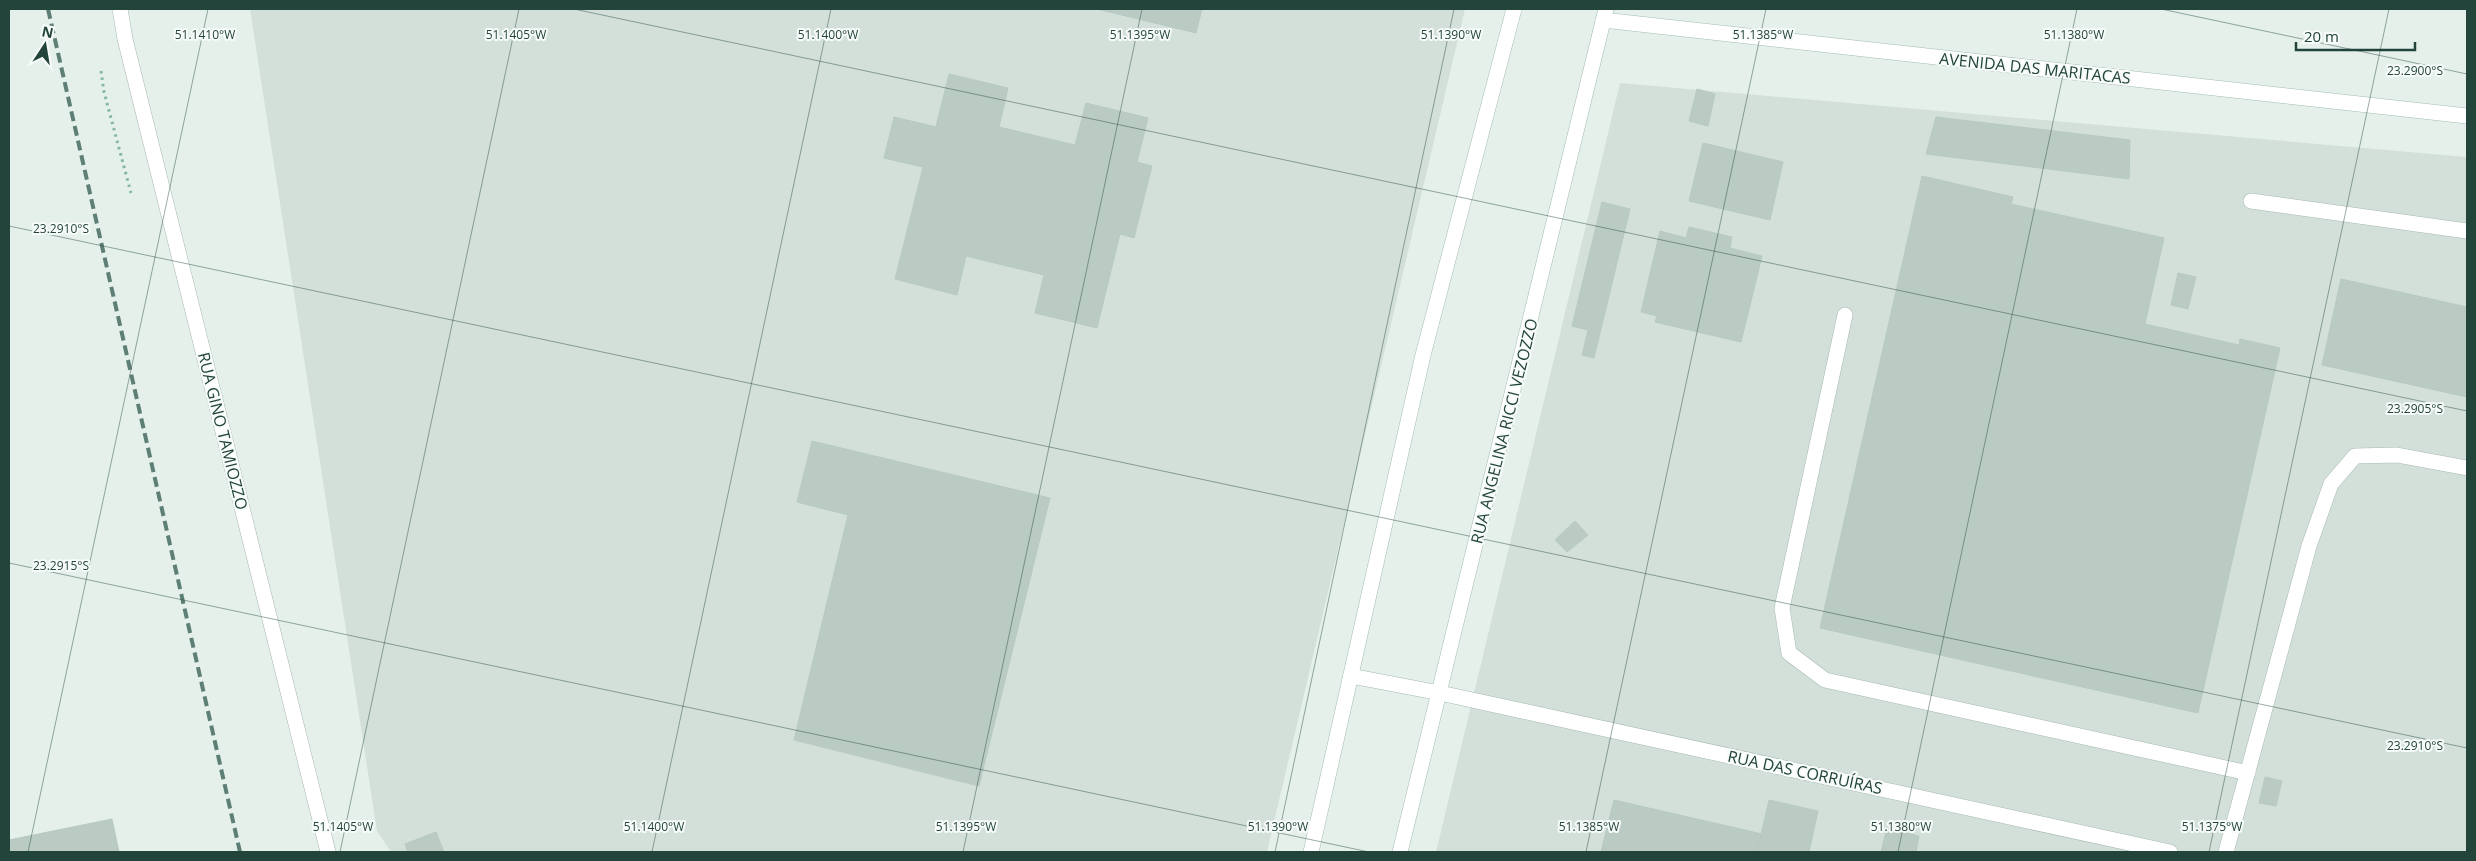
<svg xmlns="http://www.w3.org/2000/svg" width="2476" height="861" font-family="'Open Sans',sans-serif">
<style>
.built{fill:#d3e0da}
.building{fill:#bacbc4;stroke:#b7cac2}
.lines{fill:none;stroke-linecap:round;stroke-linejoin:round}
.lane-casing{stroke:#a7b9b2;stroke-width:16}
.street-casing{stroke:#a7b9b2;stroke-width:16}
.secondary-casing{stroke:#a2bcb3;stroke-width:16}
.path{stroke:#83b6a5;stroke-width:3;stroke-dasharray:2.5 4;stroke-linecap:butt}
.lane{stroke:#fff;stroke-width:15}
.street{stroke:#fff;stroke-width:15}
.secondary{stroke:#fff;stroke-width:15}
.rail{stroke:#5d7f75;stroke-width:4;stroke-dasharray:10 5;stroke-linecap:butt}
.ticks{fill:none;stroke:#22443a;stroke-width:1;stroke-opacity:0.45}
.labels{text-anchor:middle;stroke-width:4;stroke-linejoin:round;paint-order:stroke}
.street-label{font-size:16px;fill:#22443a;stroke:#f7fbf9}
.ticks-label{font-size:12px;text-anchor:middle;fill:#22443a;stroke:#f7fbf9;stroke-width:4;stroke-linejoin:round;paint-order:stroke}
</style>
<rect width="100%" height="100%" fill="#e5f0eb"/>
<g class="built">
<path d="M250,9H1465L1267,852H391L377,831Z"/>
<path d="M1620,83L2467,157V852H1436Z"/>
</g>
<g class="building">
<path d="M1097,9H1202L1196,33Z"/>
<path d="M949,74L1008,88L999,127L1075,145L1086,103L1148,118L1137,162L1152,166L1134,238L1120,234L1097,328L1035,313L1044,275L966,256L957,295L895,279L923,167L884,158L894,117L936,127Z"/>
<path d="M1697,89L1715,94L1708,126L1689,121Z"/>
<path d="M1936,117L2130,140L2129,179L1926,154Z"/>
<path d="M1703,143L1783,162L1770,220L1689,201Z"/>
<path d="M1922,176L2013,197L2011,204L2164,238L2145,324L2239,345L2240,339L2280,348L2198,713L1820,628Z"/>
<path d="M1602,202L1630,209L1594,358L1582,355L1588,330L1572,326Z"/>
<path d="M1689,227L1732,237L1730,248L1762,256L1741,342L1655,322L1657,316L1641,312L1660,231L1686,238Z"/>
<path d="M2178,273L2196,277L2188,309L2171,305Z"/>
<path d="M2341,279L2467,307V397L2322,365Z"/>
<path d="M812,441L1050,498L979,786L794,740L848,515L797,502Z"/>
<path d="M1575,521L1588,535L1567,552L1555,540Z"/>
<path d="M2265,777L2282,781L2276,806L2259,803Z"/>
<path d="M1614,800L1762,834L1757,852H1601Z"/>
<path d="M1769,800L1818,811L1809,852H1757Z"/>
<path d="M112,819L119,852H9V840Z"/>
<path d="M1887,828L1919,836L1916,852H1881Z"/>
<path d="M436,832L444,852H408L405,844Z"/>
</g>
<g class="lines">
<g class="lane-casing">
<g id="lane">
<path d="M2251,201L2467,231"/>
<path d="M1845,315L1782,608L1789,653L1825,680L2248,773"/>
<path d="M2226,852L2309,546L2331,484L2355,456L2397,455L2467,468"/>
</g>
</g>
<g class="street-casing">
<g id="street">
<path d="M120,9L125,39L328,852"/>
<path d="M1351,676L1440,693L2170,852"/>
</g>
</g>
<g class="secondary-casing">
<g id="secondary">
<path d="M1603,20L2467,116"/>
<path d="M1311,852L1423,355L1514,9"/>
<path d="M1400,852L1606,9"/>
</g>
</g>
<path class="path" d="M101,71L104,92L131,193"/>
<use href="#lane" class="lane"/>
<use href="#street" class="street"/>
<use href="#secondary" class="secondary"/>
<path class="rail" d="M48,9L240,852"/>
</g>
<path class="ticks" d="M574,9L2467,411M2161,9L2467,74M9,226L2467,748M9,563L1369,852M28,852L208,9M340,852L519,9M652,852L831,9M963,852L1142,9M1275,852L1454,9M1586,852L1766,9M1898,852L2077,9M2209,852L2389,9"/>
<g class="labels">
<g class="street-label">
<text transform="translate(2035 68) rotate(6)" y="6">AVENIDA DAS MARITACAS</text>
<text transform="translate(223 431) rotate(76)" y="6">RUA GINO TAMIOZZO</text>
<text transform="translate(1504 431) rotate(-76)" y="6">RUA ANGELINA RICCI VEZOZZO</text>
<text transform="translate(1805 772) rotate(12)" y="6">RUA DAS CORRUÍRAS</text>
</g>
</g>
<g class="ticks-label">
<text x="205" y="39">51.1410°W</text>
<text x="516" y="39">51.1405°W</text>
<text x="828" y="39">51.1400°W</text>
<text x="1140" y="39">51.1395°W</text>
<text x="1451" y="39">51.1390°W</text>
<text x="1763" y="39">51.1385°W</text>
<text x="2074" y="39">51.1380°W</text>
<text x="2415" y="75">23.2900°S</text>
<text x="61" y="233">23.2910°S</text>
<text x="2415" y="413">23.2905°S</text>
<text x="61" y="570">23.2915°S</text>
<text x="2415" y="750">23.2910°S</text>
<text x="343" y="831">51.1405°W</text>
<text x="654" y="831">51.1400°W</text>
<text x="966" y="831">51.1395°W</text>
<text x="1278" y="831">51.1390°W</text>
<text x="1589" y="831">51.1385°W</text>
<text x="1901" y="831">51.1380°W</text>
<text x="2212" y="831">51.1375°W</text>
</g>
<rect width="2476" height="861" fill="none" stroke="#22443a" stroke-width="20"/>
<g transform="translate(45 45) rotate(12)" stroke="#f7fbf9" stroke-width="4" paint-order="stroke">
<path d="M0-4L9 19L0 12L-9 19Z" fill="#22443a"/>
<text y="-8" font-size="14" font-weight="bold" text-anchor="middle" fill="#22443a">N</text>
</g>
<path d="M2296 42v8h119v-8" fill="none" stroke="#22443a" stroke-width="2.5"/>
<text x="2304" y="42" font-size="15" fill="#22443a" stroke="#f7fbf9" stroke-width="4" paint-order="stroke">20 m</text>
</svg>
